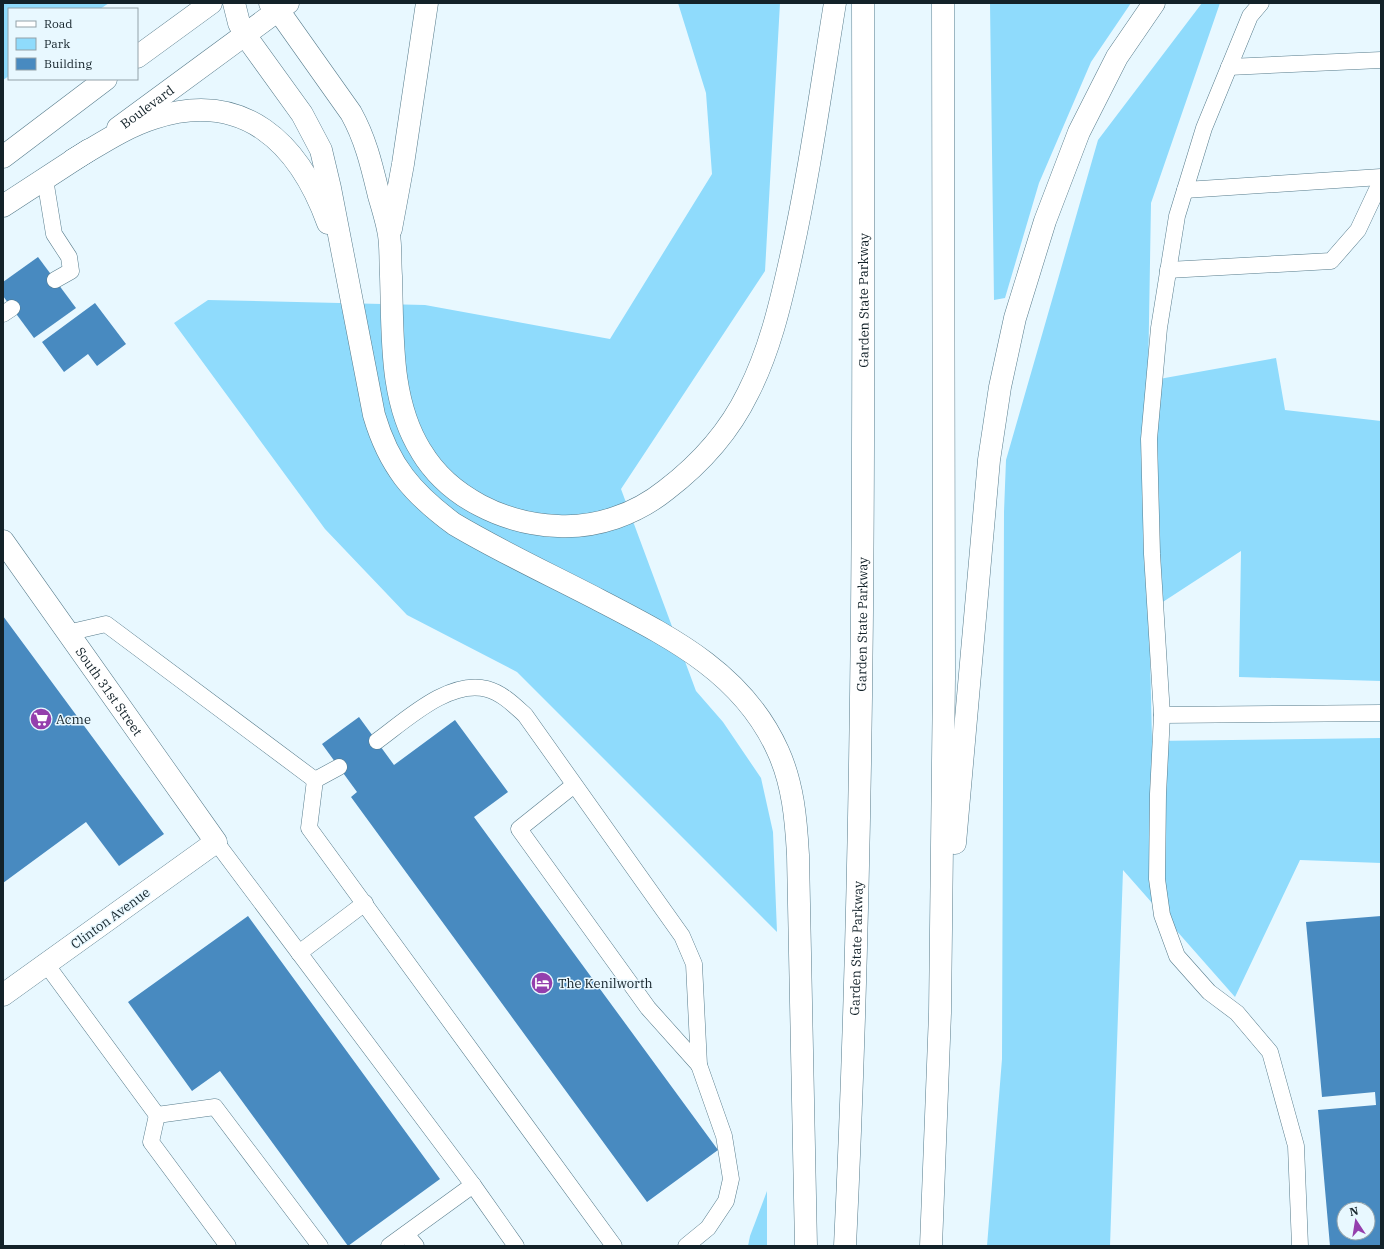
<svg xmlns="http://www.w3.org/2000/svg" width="1384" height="1249" font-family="'IBM Plex Serif',serif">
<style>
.green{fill:#8fdbfc}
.building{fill:#488ac0;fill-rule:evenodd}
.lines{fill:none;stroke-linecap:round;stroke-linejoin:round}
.service-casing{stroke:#577c8c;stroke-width:17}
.minor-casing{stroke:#577c8c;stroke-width:23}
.secondary-casing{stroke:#577c8c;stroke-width:23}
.motorway-casing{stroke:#577c8c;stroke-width:23}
.service{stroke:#fff;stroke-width:16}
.minor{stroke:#fff;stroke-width:22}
.secondary{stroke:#fff;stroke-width:22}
.motorway{stroke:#fff;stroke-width:22}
.labels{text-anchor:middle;stroke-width:3;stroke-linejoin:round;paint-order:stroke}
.street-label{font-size:13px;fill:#132229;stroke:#e8f8ff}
.poi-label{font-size:13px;fill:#132229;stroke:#e8f8ff;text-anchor:start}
</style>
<rect width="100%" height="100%" fill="#e8f8ff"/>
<g class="green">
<path d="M3,3H109L100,9H9V76L3,80Z"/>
<path d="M678,3H780L765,271L621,489L696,691L723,722L761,778L773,832L777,932L517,672L407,615L325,529L174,323L208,300L425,305L610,339L712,174L706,93Z"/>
<path d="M990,3H1131L1091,62L1039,183L1005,298L994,300Z"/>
<path d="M1202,3H1220L1151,203L1148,381L1276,358L1285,410L1381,421V681L1239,677L1241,551L1149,611L1152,741L1381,738V863L1300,860L1235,997L1123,870L1110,1246H987L1002,1059L1004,512L1006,460L1098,140Z"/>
<path d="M767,1191V1246H748L750,1236Z"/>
</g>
<g class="building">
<path d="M38,257L76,308L34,338L3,296V282Z"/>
<path d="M95,303L126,344L97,366L88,354L64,372L42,342Z"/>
<path d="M3,616L164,834L119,866L86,822L3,883Z"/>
<path d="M359,717L394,765L455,720L508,792L474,817L718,1150L647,1202L351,797L357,792L322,744Z"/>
<path d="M248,916L440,1179L348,1246L220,1071L192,1091L128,1002Z"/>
<path d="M1381,916V1246H1330L1318,1110L1376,1105L1375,1092L1322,1097L1306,922ZM1344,1209H1368V1233H1344Z"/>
</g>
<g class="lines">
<g class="service-casing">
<g id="service">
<path d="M1261,3L1250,16L1204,128L1177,216L1159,328L1149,439L1152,554L1162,715L1158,794L1157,879L1162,915L1177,956L1209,992L1237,1013L1270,1052L1296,1146L1300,1246"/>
<path d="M1229,67L1381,60"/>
<path d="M45,179L54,234L69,257L71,271L55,280"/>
<path d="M1185,190L1381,177"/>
<path d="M1168,270L1331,261L1358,230L1381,181"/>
<path d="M3,314L12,308"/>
<path d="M67,633L106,624L315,780"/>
<path d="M1162,715L1381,713"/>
<path d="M377,741C406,720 449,679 487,689C502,693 514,705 525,715L682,936L694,964L699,1065L724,1136L731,1179L726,1201L708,1228L686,1246"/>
<path d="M315,780L309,828L614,1246"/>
<path d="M315,780L339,767"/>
<path d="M574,785L519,829L648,1008L699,1065"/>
<path d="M216,842L473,1185L516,1246"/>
<path d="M299,953L365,903"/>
<path d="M46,964L157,1115L215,1107L320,1246"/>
<path d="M157,1115L151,1142L228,1246"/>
<path d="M406,1234L416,1246"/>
<path d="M389,1246L473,1185"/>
</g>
</g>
<g class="minor-casing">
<g id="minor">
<path id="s1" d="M3,541L216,842L3,995"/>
</g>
</g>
<g class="secondary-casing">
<g id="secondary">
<path d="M137,57L211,3"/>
<path id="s2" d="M118,128L288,3"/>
<path d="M3,157L106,79"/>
<path d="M3,206L89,150"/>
</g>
</g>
<g class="motorway-casing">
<g id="motorway">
<path d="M234,3L239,23L245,35L302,114L321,150L330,188L374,415C389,466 412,493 454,524C501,552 551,575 599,600C672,638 743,673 778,751C793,784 796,819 798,855L806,1246"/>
<path d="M270,3L278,10L351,113C366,140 372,167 379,196C383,209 387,222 389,235C391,248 390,262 391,276C393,334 389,400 421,451C449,498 505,524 558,526C597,528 636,514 666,490C700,464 729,432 748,393C769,352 780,306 790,261C809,176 821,89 835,3"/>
<path d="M73,160C99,145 125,127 154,118C244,89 299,143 328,223"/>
<path d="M391,229L403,164L427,3"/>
<path d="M955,843L989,460L1000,387L1015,318L1045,221L1079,132L1117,57L1154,3"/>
<path id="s3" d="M845,1246C865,832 864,418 863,3"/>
<path d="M931,1246L940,1013L944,678L943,3"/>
</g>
</g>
<use href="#service" class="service"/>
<use href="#minor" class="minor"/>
<use href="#secondary" class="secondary"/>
<use href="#motorway" class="motorway"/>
</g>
<defs>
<g id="supermarket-disc" transform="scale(1.15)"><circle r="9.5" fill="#943fad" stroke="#e8f8ff"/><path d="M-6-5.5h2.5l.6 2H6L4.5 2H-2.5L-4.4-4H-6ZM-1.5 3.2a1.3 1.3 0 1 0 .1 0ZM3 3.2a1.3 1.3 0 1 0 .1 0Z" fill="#fff"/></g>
<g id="hotel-disc" transform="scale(1.15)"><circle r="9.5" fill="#943fad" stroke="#e8f8ff"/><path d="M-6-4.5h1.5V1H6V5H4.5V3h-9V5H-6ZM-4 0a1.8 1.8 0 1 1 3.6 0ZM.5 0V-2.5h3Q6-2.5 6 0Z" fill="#fff"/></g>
</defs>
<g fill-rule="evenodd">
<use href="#supermarket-disc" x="41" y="719"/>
<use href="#hotel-disc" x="542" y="983"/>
</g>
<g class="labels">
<g class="street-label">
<text dy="5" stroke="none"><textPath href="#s2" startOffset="36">Boulevard</textPath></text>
<text dy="5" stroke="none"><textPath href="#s3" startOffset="946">Garden State Parkway</textPath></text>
<text dy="5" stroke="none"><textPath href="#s3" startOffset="622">Garden State Parkway</textPath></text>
<text dy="5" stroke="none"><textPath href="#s1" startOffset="184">South 31st Street</textPath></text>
<text transform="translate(110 918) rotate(-36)" y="5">Clinton Avenue</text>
<text dy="5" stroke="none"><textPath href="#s3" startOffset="298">Garden State Parkway</textPath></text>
</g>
<g class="poi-label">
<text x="56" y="724">Acme</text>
<text x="558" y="988">The Kenilworth</text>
</g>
</g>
<rect width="1384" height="1249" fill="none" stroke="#132229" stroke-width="8"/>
<rect x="8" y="8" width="130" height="72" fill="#e8f8ff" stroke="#93a2a9"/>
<rect x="16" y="21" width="20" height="6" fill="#ffffff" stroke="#93a2a9"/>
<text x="44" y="28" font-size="12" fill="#132229">Road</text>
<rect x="16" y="38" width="20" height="12" fill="#8fdbfc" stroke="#93a2a9"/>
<text x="44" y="48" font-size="12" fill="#132229">Park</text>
<rect x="16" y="58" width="20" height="12" fill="#488ac0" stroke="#93a2a9"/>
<text x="44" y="68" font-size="12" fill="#132229">Building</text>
<g transform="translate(1356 1221) rotate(348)"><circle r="19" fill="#e8f8ff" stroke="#93a2a9"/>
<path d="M0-3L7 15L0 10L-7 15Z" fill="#943fad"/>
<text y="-6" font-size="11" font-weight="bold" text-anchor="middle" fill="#132229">N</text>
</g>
</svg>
